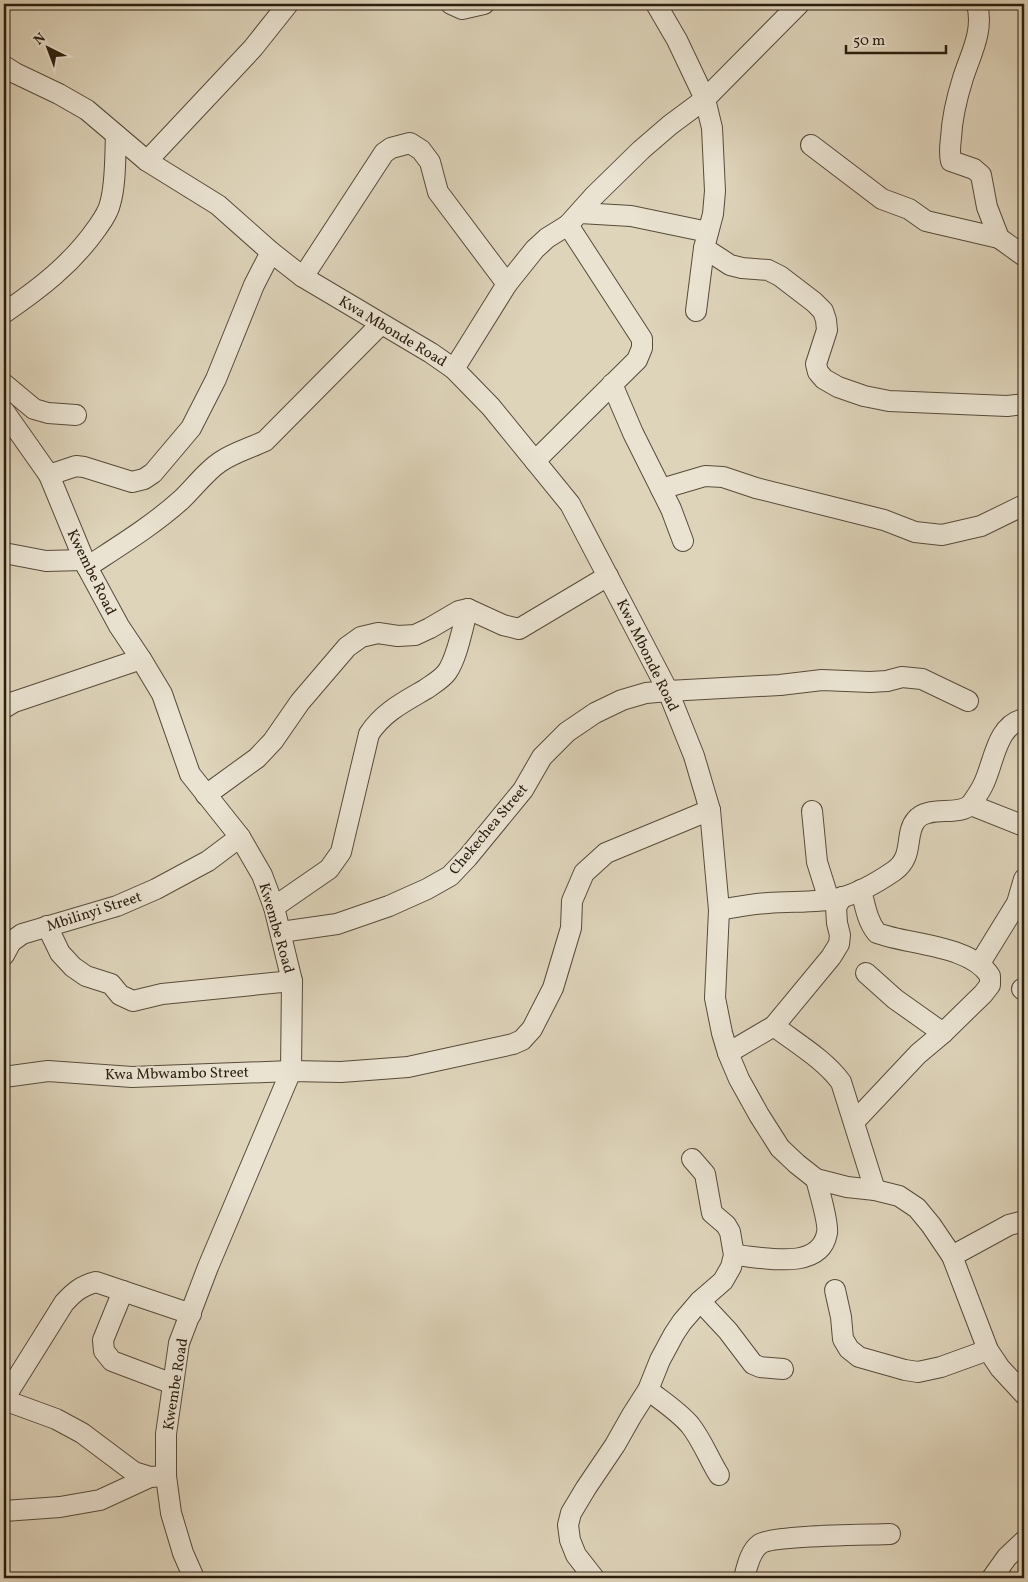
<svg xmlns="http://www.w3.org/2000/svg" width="1028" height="1582" font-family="Vollkorn,serif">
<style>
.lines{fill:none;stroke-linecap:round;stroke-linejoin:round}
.minor-casing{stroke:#574c3a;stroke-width:22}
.minor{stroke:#eae3d2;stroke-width:20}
.labels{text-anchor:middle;stroke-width:4;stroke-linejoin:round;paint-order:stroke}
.street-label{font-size:15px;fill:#2a1e0f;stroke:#eae3d2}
</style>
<rect width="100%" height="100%" fill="#ded4ba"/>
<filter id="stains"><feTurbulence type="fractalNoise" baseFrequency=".004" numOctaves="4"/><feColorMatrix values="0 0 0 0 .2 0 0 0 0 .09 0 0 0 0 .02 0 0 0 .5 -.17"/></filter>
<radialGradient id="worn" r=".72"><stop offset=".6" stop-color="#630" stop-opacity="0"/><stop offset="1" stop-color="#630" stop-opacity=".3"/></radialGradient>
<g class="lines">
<g class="minor-casing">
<g id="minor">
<path d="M451,4L462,9L484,4"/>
<path d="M656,4L677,40L705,99L712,128L715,191L713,214L704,248L696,311"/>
<path d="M977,4C984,31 971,53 963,78C957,97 952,118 951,138C950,146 949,153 951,161L974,169L981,175L987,207L999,238L1024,256"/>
<path d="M4,66L15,73L59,94L87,110L147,161L218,205L271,252L303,277L431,353L454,369L491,407L570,504L668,691L694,756L710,810L719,910L715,998L722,1033L728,1053L739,1079L759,1115L780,1148L797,1164L816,1179L847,1187L875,1190L899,1196L917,1208L931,1225L952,1256L988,1350L1000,1368L1024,1394"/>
<path d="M811,145L882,199L909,209L926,221L999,238"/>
<path d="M147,161L253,48L288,4"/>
<path d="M580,213L631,216L708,232"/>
<path d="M704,248L730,265L742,268L768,270L780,276L814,302L823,311L826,320L827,330L816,364L818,372L824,379L838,387L864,396L889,401L1007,406L1024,404"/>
<path d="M303,277L384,153L391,148L410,143L421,150L430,162L438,192L507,284"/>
<path d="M4,313C39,289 72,264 97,228C102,221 108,213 110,204C116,184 115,156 116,135"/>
<path d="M454,369L507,284L535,249L547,238L568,225L594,196L641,150L670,125L705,99L799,4"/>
<path d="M4,384L34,409L48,413L76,415"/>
<path d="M612,384L633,433L671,509L683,541"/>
<path d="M4,411L49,475L87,567L119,626L141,659L162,694L190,774L240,837L262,875L274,907L292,981L291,1071L208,1267L179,1343L166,1434V1476L171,1513L183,1553L194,1578"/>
<path d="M535,461L637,360L642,348V339L568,225"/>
<path d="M49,475L76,466L84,467L132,482L144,479L153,473L191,428L216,379L254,285L271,252"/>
<path d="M661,489L705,476L723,477L756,488L884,520L915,532L942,535L981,526L1024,505"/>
<path d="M4,553L46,561L83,560"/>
<path d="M87,567C119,546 152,526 181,500C194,488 205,472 220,462C233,453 250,448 265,441L381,324"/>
<path d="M4,708L14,702L141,659"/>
<path d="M206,795L257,758L273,741L300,702L347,647L361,637L378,633L398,636L415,635L430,628L459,611L468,609L503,625L519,629L608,576"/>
<path d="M971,805L1024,826"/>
<path d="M812,811L817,862L829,900"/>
<path d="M274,907L329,869L341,852L369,734C383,712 404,702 426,689C433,684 442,679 447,672C458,656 462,628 468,609"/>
<path d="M719,910C736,907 752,904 768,903C792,901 817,903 840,898C859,893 878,882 894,871C915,856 904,834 916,820C928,804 961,818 972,803C976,797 981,790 984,783C994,762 997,724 1024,719"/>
<path d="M47,926L60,953L73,967L86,976L111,984L120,995L133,1001L162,994L292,981"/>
<path d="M281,932L337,924L389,906L427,889L450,876L468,857L523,790L542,757L567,732L595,713L622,700L646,693L668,691L780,685L822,680L870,682L887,681L902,677L922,679L968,701"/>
<path d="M4,955L11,942L22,934L117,906L156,889L208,861L240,837"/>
<path d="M980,963L1017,903L1024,879"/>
<path d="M866,973L895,999L943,1033"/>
<path d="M1022,989H1024"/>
<path d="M774,1026C796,1043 824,1059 841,1082L875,1190"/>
<path d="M728,1053L774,1026L831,957L839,944L840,935L837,923L836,907L842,897"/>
<path d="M4,1077L48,1071L132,1077L291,1071L341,1072L408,1067L513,1044L522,1040L532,1029L553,988L571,928L572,901L584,873L606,853L710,810"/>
<path d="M854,1122L918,1054L943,1033L983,994L990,985V976C971,945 909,945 877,933C867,921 865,905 861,890"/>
<path d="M734,1255C762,1257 820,1272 827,1233C829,1224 819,1190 816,1179"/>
<path d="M952,1256L1009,1225L1024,1221"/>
<path d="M835,1290L841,1317L843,1339L849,1349L859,1357L905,1370L918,1372L941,1367L988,1350"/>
<path d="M123,1291L103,1340L104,1351L112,1361L173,1384"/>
<path d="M700,1301L728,1331L753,1364L760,1367L783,1369"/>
<path d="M648,1390C662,1401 678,1411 690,1425C702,1440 709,1459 719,1475"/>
<path d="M4,1399L64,1303C74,1292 81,1286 96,1282L191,1314"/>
<path d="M4,1400L56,1419L82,1433L134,1472L150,1477L166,1476"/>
<path d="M4,1511L60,1507L100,1500L150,1477"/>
<path d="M594,1578L576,1555L570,1540L568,1525L571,1513L586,1488L615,1445L632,1415L648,1390L660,1360L674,1334L682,1322L700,1301L723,1281L731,1267L734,1255L730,1232L726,1225L712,1213L705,1174L692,1159"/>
<path d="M744,1578C747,1567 750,1551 760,1544C773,1535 869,1535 890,1534"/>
<path d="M992,1578L1007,1557L1024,1541"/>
</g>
</g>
<use href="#minor" class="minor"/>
</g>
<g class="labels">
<g class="street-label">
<text transform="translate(393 331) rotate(31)" y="5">Kwa Mbonde Road</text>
<text transform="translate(92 572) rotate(64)" y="5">Kwembe Road</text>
<text transform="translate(648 655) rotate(64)" y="5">Kwa Mbonde Road</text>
<text transform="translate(488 829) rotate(-50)" y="5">Chekechea Street</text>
<text transform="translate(94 911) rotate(-18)" y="5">Mbilinyi Street</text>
<text transform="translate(277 928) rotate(74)" y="5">Kwembe Road</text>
<text transform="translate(177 1073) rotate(-1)" y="5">Kwa Mbwambo Street</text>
<text transform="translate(175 1384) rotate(-81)" y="5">Kwembe Road</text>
</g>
</g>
<rect width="1028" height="1582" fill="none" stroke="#ded4ba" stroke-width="20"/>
<rect x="5" y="5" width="1018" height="1572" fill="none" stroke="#2a1e0f" stroke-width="2.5"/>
<rect x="10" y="10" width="1008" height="1562" fill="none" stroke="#2a1e0f"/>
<g transform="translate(48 48) rotate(318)" stroke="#eae3d2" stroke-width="4" paint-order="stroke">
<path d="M0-4L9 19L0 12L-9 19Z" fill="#2a1e0f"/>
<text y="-8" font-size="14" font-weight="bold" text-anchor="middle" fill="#2a1e0f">N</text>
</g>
<path d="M846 45v8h100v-8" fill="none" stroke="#2a1e0f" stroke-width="2.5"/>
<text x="853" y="45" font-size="15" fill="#2a1e0f" stroke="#eae3d2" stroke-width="4" paint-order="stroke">50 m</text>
<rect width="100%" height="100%" filter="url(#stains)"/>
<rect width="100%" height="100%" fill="url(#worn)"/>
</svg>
